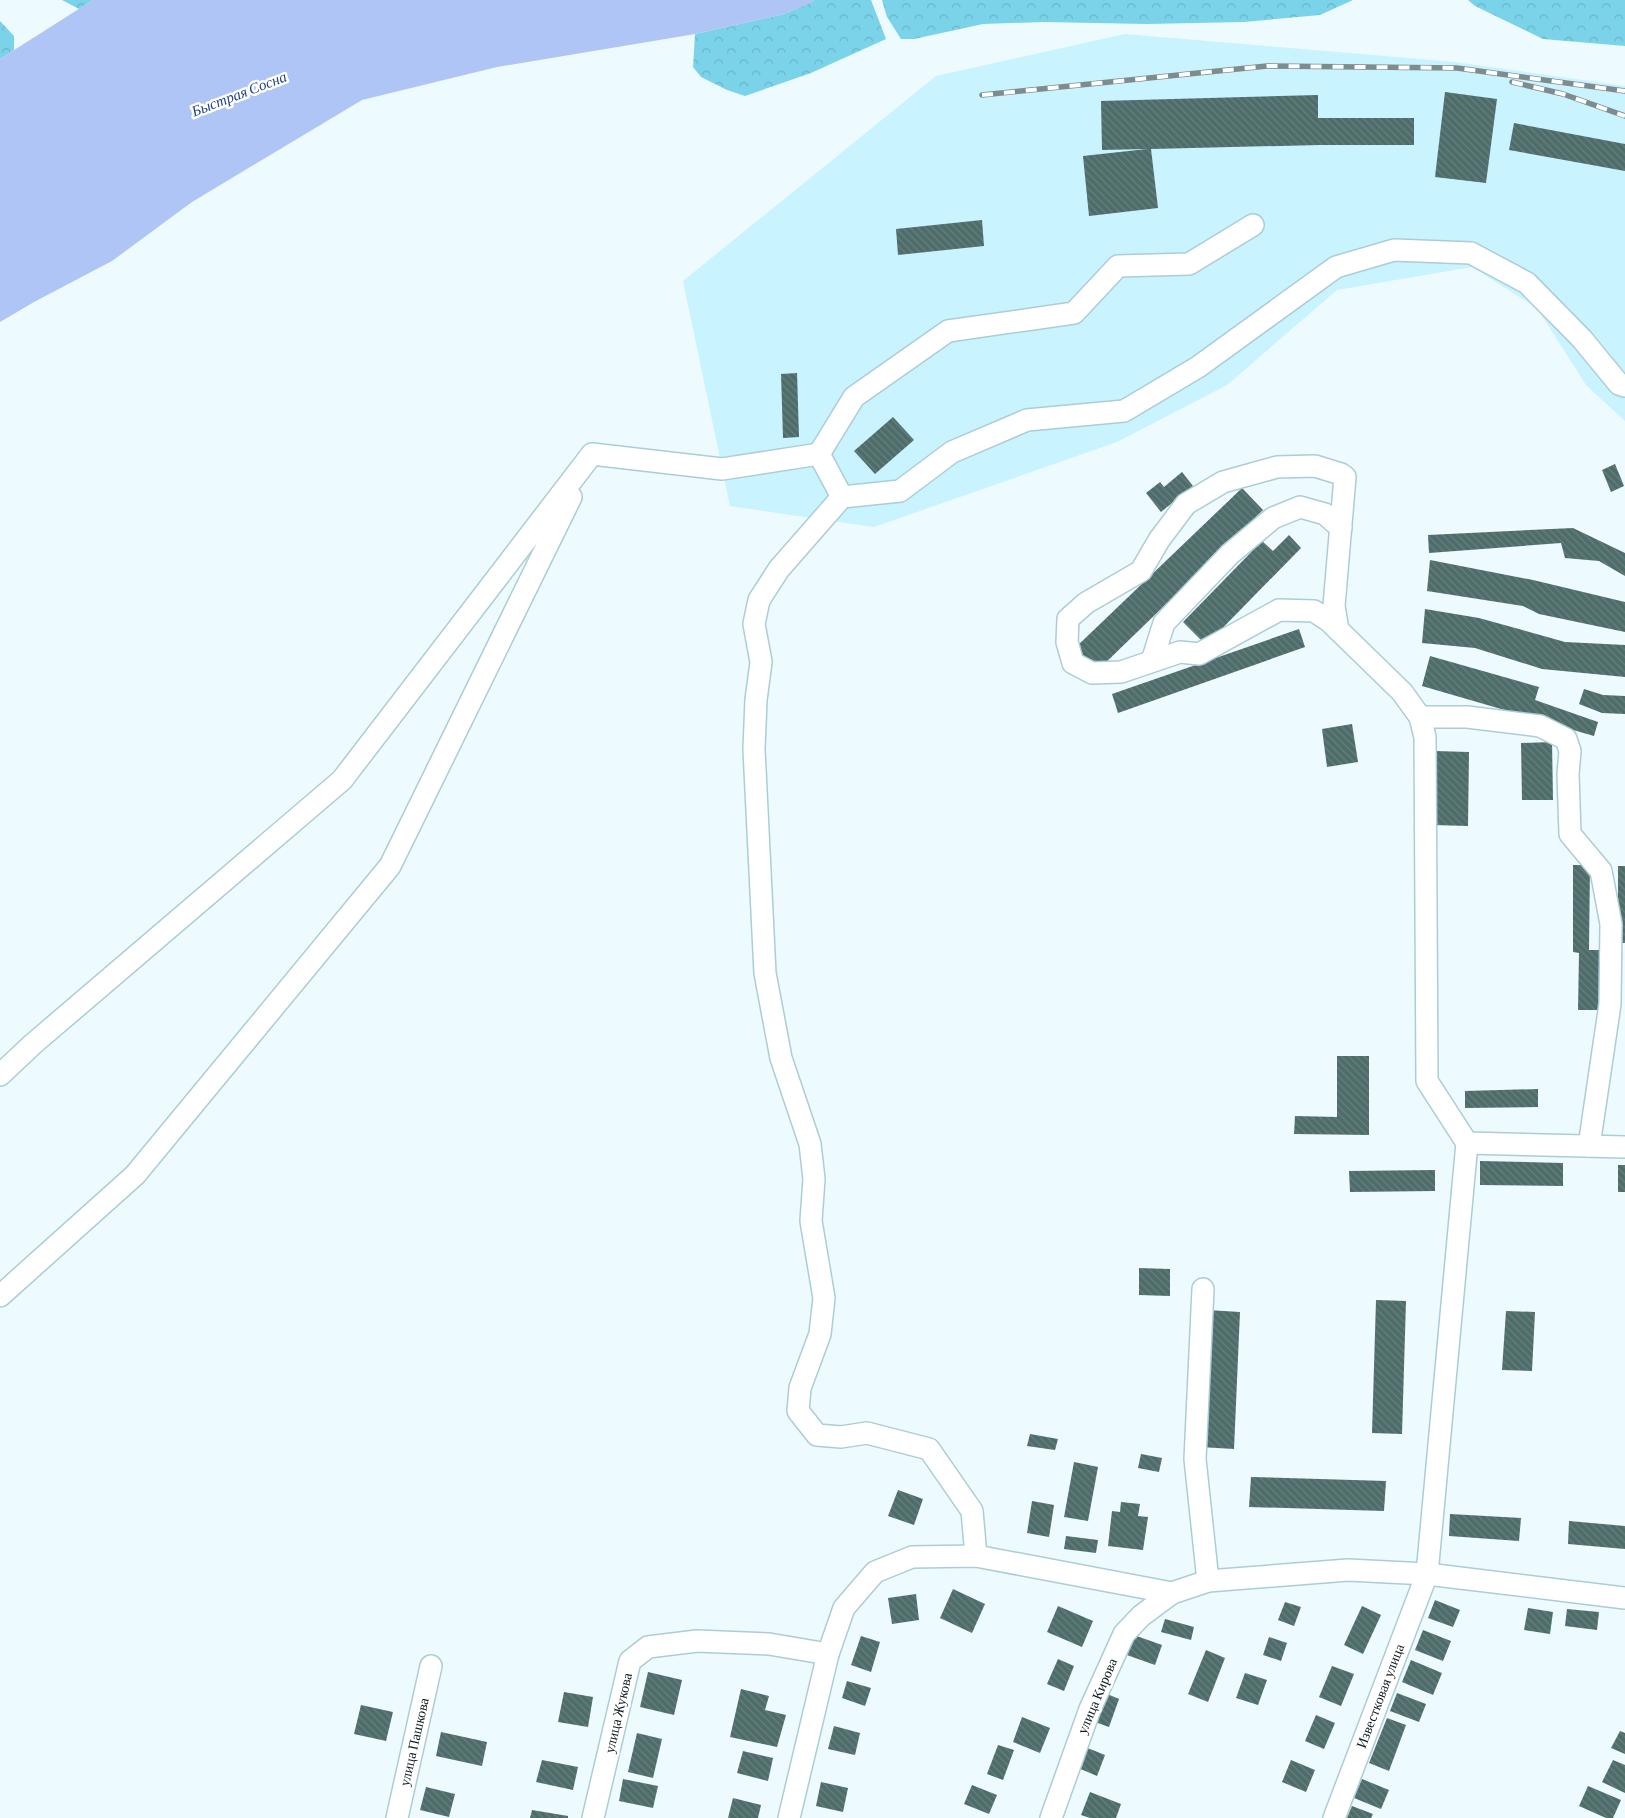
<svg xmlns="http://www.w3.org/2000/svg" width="1625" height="1818" font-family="'Crimson Pro',serif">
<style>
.built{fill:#c8f3ff}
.forest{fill:url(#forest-crowns)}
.water{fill:#aec5f5}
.building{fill:url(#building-back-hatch)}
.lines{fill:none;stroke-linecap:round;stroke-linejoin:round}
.minor-casing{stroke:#accdd6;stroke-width:24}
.minor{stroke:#fff;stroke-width:21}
.rail-casing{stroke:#7f8c8f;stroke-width:5.5}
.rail{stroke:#fff;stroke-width:4;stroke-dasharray:11;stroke-linecap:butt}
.labels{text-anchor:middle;stroke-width:5;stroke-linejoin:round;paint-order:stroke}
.street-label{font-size:14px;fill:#0e1a1d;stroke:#fff}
.water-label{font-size:15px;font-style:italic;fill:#264287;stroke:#fff}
</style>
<defs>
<pattern id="forest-crowns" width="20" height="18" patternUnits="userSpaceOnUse" patternTransform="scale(1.25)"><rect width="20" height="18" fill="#7bd3e9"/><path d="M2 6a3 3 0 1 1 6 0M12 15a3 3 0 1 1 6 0" fill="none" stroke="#69b5c7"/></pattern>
<pattern id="building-back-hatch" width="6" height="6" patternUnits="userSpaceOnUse" patternTransform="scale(1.25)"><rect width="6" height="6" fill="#4d6c6a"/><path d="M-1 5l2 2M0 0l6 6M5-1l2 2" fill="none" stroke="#68807e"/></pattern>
</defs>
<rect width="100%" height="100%" fill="#edfafe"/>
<path class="built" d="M1125,34L1454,62L1625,86V421L1586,385L1537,308L1472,267L1337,290L1227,385L1117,442L874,527L730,506L683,281L936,76Z"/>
<g class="forest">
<path d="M62,0H93L79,9Z"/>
<path d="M814,0H871L886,39L811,73L745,96L727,90L701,77L693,67L695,34L784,14L812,2Z"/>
<path d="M882,0H1353L1320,15L1244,22L1147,24L1043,22L983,24L914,39H901L887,17Z"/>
<path d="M1468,0H1625V46L1543,39L1475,6Z"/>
<path d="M0,21L14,36V50L0,59Z"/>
</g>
<path class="water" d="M93,0H814L813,2L784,14L695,34L497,67L362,100L192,202L112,261L34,302L0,322V59Z"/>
<g class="building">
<path d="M1445,92L1497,99L1486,183L1435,177Z"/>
<path d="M1318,95V118H1414V145H1319L1151,149L1158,208L1089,216L1083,156L1147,149L1102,150L1101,101Z"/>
<path d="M1514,123L1625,144V171L1509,150Z"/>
<path d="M982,220L984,246L898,255L896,229Z"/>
<path d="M797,373L799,437L783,438L781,374Z"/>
<path d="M893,417L914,440L875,474L854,451Z"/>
<path d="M1615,464L1624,486L1611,492L1602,470Z"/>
<path d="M1182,472L1193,486L1161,512L1146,493L1160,482L1164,487Z"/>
<path d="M1242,488L1263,510L1097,671L1075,648Z"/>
<path d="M1573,528L1625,553V576L1599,561L1565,558L1561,543L1429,553L1428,535Z"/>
<path d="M1289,535L1301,548L1206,645L1183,622L1262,541L1273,551Z"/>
<path d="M1430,560L1533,580L1625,602V632L1539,614L1523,606L1427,591Z"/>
<path d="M1425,609L1479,618L1565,642L1625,645V677L1542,669L1475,648L1422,643Z"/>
<path d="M1299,629L1305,647L1118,713L1112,694Z"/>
<path d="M1430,656L1539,687L1535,700L1598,722L1594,736L1422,686Z"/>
<path d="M1584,689L1603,695L1625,696V714L1602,713L1579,704Z"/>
<path d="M1352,724L1358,762L1327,767L1322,729Z"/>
<path d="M1552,742L1553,800H1522L1521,743Z"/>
<path d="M1435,751L1469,752L1468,826L1433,825Z"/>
<path d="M1573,865H1590L1589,950H1603L1599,1010H1578L1579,953L1573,952Z"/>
<rect x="1618" y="866" width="7" height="77"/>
<path d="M1337,1056H1369V1135L1294,1134L1295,1116L1337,1117Z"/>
<path d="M1538,1089V1107L1465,1108V1091Z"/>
<path d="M1480,1161L1563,1163V1186L1480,1185Z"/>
<rect x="1618" y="1165" width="7" height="27"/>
<path d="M1435,1170V1191L1350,1192L1349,1171Z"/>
<path d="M1139,1268L1170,1269V1296L1139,1295Z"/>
<path d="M1376,1300L1406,1301L1402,1434L1372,1433Z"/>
<path d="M1207,1310L1240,1312L1234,1449L1200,1447Z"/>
<path d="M1506,1311L1535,1312L1532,1371L1502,1370Z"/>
<path d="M1030,1434L1058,1439L1055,1450L1027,1446Z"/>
<path d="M1141,1454L1162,1458L1159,1472L1138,1468Z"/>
<path d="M1074,1462L1098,1467L1088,1521L1064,1517Z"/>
<path d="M1251,1477L1386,1481L1384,1511L1249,1507Z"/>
<path d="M898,1490L923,1499L914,1525L888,1516Z"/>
<path d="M1032,1501L1054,1505L1049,1537L1027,1533Z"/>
<path d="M1121,1502L1140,1504L1138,1516L1148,1517L1143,1550L1108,1546L1112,1511L1120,1512Z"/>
<path d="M1450,1514L1521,1518L1519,1541L1449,1536Z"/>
<path d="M1569,1521L1625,1526V1549L1568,1544Z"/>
<path d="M1066,1536L1098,1540L1096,1553L1064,1549Z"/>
<path d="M953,1589L985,1604L972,1633L940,1618Z"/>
<path d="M916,1594L919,1620L892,1624L888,1598Z"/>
<path d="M1435,1600L1460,1610L1453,1627L1428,1618Z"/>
<path d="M1285,1602L1301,1607L1294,1626L1278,1620Z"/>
<path d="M1058,1606L1093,1621L1082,1647L1047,1632Z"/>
<path d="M1362,1606L1381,1615L1363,1654L1344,1645Z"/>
<path d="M1528,1608L1553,1612L1550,1634L1524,1630Z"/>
<path d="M1567,1609L1599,1612L1597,1630L1565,1626Z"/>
<path d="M1165,1619L1194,1627L1191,1640L1161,1632Z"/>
<path d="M1423,1630L1451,1641L1443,1661L1415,1650Z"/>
<path d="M1131,1634L1162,1645L1155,1665L1124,1654Z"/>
<path d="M861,1636L880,1642L871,1672L851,1665Z"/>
<path d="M1269,1637L1287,1643L1281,1661L1263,1655Z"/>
<path d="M1206,1650L1225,1658L1208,1702L1188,1694Z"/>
<path d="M1058,1659L1074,1666L1064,1691L1047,1684Z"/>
<path d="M1411,1660L1442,1673L1433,1695L1402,1682Z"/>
<path d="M1332,1666L1354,1674L1341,1706L1319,1697Z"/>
<path d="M648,1672L682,1680L674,1715L640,1707Z"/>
<path d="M1245,1673L1267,1680L1258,1705L1236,1698Z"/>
<path d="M847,1681L871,1688L865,1706L842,1698Z"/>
<path d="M741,1689L769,1696L765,1710L786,1715L777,1747L730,1737Z"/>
<path d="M564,1692L593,1697L588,1727L558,1722Z"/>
<path d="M1105,1693L1119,1699L1109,1727L1095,1722Z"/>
<path d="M1397,1693L1426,1704L1419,1722L1390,1711Z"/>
<path d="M361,1705L393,1712L386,1741L354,1734Z"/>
<path d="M1316,1715L1335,1723L1324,1749L1305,1741Z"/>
<path d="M1022,1717L1050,1728L1040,1753L1013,1742Z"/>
<path d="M1387,1718L1406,1725L1389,1771L1369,1763Z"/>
<path d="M834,1726L860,1733L855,1755L828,1749Z"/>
<path d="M1620,1731L1625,1733V1754L1611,1748Z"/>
<path d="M441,1732L487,1742L482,1766L436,1756Z"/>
<path d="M637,1733L662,1739L653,1778L628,1772Z"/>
<path d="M998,1745L1014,1750L1003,1780L987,1774Z"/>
<path d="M1085,1747L1105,1755L1097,1776L1076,1767Z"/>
<path d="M743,1751L773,1758L768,1781L737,1773Z"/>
<path d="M542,1760L578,1767L573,1790L536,1782Z"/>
<path d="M1291,1760L1315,1770L1306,1792L1282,1782Z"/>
<path d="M1613,1760L1625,1765V1793L1602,1782Z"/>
<path d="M623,1779L658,1786L653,1808L619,1801Z"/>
<path d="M1362,1779L1389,1790L1381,1809L1354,1798Z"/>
<path d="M821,1782L848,1788L843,1812L816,1806Z"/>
<path d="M972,1785L997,1795L989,1814L964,1804Z"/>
<path d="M1588,1786L1621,1800L1613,1818H1606L1579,1806Z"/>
<path d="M426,1787L455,1794L449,1817L420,1810Z"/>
<path d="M1090,1792L1121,1804L1116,1818H1090L1081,1815Z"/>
<path d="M733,1798L761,1805L758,1818H728Z"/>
<path d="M1352,1806L1373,1814L1371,1818H1347Z"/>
<path d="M532,1810L568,1816V1818H530Z"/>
</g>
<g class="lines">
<g class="minor-casing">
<g id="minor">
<path d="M1253,225L1189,264L1118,266L1074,313L948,331L854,397L819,454L842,497L900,491L952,452L1027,420L1124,411L1198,367L1336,267L1394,250L1471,253L1527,283L1582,339L1619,384L1625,386"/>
<path d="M842,497L779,569L759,600L754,624L761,662L756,700L754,749L765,973L781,1058L810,1144L814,1179L811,1221L824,1298L820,1334L800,1388L798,1411L817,1435L841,1437L867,1433L929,1449L972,1511L976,1556"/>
<path d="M1152,661L1164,623L1230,554L1273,518L1300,507L1325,514L1341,528"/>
<path d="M1420,717H1467L1540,726L1566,739L1570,751L1568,774L1570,834L1601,871L1611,924L1610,1004L1589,1146"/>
<path d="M0,1075L33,1044L342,780L592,454L722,469L819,454"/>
<path d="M1467,1143L1625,1147"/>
<path d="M1203,1289L1195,1459L1208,1581"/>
<path d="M0,1296L135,1175L390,866L571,497"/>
<path d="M397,1818L431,1666"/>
<path d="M593,1818L630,1661L648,1647L697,1641L769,1644L828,1654"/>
<path d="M789,1818L828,1654L844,1608L875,1572L912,1557L976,1556L1172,1593L1208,1581L1348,1570L1427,1574L1625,1598"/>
<path d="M1051,1818L1090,1709L1124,1634L1141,1616L1172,1593"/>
<path d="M1334,1818L1427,1574L1467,1143L1427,1081L1425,737L1420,717L1402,692L1329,621L1314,611L1279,610L1199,654L1180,652L1121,672L1092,673L1073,663L1067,642L1068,619L1086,603L1141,571L1159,540L1186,504L1223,482L1277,467L1315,466L1341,474L1345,477L1334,606L1338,630"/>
</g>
</g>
<use href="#minor" class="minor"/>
<g class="rail-casing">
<g id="rail">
<path d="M1512,82L1563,94L1625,116"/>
<path d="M982,95L1267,66L1457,68L1625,91"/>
</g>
</g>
<use href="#rail" class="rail"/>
</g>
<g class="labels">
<g class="street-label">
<text transform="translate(1097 1696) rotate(-67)" y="5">улица Кирова</text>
<text transform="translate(1380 1696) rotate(-69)" y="5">Известковая улица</text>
<text transform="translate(618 1713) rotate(-77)" y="5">улица Жукова</text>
<text transform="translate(414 1742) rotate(-77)" y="5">улица Пашкова</text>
</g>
<g class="water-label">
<text transform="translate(239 94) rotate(-21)" y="5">Быстрая Сосна</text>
</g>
</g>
</svg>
